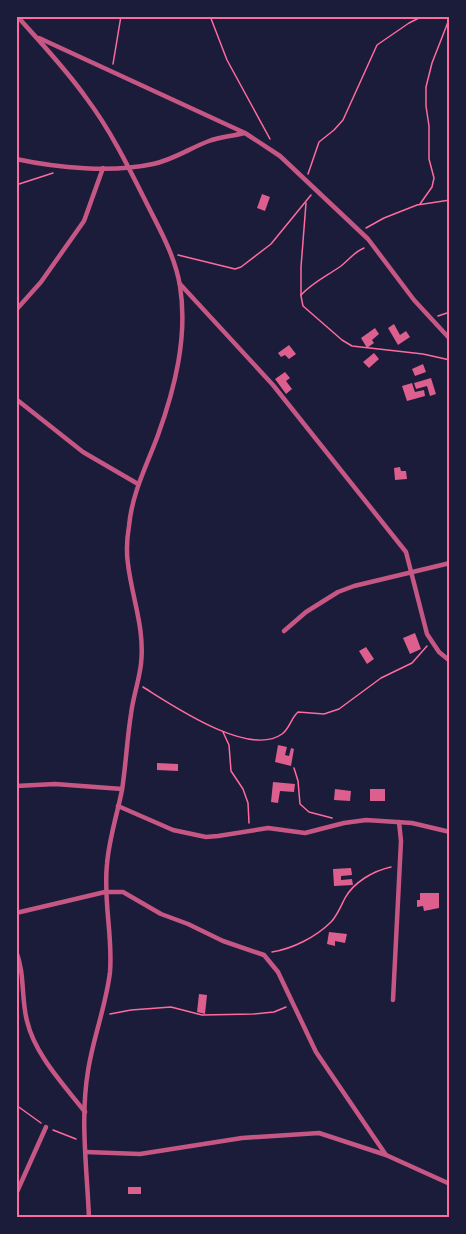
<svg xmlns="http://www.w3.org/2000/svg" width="466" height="1234" font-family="'Work Sans',sans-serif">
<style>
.building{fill:#dd5f8e}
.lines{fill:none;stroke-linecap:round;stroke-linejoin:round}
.path{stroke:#ff6b9d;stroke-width:1.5}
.minor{stroke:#c65784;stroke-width:4.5}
.neatline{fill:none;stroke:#ff6b9d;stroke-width:2}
</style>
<rect width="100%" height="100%" fill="#1b1b3a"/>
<g class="building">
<path d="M262,194L270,197L265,211L257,208Z"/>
<path d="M394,324L400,335L406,331L410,337L398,345L388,328Z"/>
<path d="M375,328L379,334L372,340L374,343L367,348L361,338Z"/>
<path d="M289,345L296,354L289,359L285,355L281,357L278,353Z"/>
<path d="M374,353L379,359L369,368L363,362Z"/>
<path d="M423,364L426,372L415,376L412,369Z"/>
<path d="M285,372L290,378L286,381L292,389L286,394L275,379Z"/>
<path d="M431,378L436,394L430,396L427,386L416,389L414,383Z"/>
<path d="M412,383L415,392L424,390L425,396L407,401L402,386Z"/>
<path d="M400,467L401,471H406L407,479L395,480L394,468Z"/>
<path d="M415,633L421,649L410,654L403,638Z"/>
<path d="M366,647L374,659L367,664L359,651Z"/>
<path d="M278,745L287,747L285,755L289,756L291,748L294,749L291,766L275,762Z"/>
<path d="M157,763L178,764V771L157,770Z"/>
<path d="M273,782L295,784L294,792L280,791L278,803L271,802Z"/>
<path d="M335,789L351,791L350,801L334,800Z"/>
<rect x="370" y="789" width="15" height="12"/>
<path d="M351,868L352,875L341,876V880L352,879L353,885L334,886L333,869Z"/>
<path d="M420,893H439V908L424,911L423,906L417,907V900H420Z"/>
<path d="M329,932L347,934L345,943L335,941V946L327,944Z"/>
<path d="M199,994L207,995L205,1014L197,1012Z"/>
<rect x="128" y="1187" width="13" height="7"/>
</g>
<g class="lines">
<g class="path">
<path d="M210,16L227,60L270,139"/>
<path d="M113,64L121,16"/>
<path d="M308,174L319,142L334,130L343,120L377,45L409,23L423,16"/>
<path d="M16,185L53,173"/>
<path d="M306,203L301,267V296L303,306L342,340L352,346L423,354L450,360"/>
<path d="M420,204L432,187L434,178L429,159V126L426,106V87L432,63L448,22V16"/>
<path d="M366,228L384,218L417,205L450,200"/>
<path d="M178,255L235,269L241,267L271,244L311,195"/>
<path d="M301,295C313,282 327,276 341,266C349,260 354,252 364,248"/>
<path d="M438,316L450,312"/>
<path d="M143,687C172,705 249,758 282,734C290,728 291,718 298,712L324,714L339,709L381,678L412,663L427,646"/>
<path d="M223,732L229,745L231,771L243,789L248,803L249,823"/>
<path d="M294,768L298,781L300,804L309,812L332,818"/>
<path d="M272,952C292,949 316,937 331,922C337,916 341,906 345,898C354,882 373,871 391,867"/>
<path d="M110,1014L131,1010L171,1007L202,1015L253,1014L274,1012L286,1007"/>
<path d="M16,1105L41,1123"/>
<path d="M53,1130L76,1139"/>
</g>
<g class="minor">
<path d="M17,16C41,43 66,69 87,99C111,131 129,168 147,204C160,230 175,256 180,286C188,336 175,388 158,435C147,465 132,493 129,526C127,538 126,551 128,564C132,598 145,628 141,664C139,681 133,697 131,714C127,739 126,764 122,790C117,815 109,839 107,864C103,901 113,936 110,972C106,1006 93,1038 88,1071C80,1119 87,1169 89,1218"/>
<path d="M39,38L245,133L280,156L368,239L414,300L450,339"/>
<path d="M16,159C58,168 112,173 153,164C173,160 190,148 209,141C220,137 233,136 244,133"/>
<path d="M180,284L273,385L406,552L427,634L439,652L450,661"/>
<path d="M16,310L41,282L84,221L103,168"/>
<path d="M16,399L83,452L138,484"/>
<path d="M284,631L306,612L338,592L354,586L450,563"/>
<path d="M16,786L55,784L122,789"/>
<path d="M118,806L173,830L206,837L218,836L268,828L305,833L344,823L366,820L412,823L450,832"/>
<path d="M16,913L105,892H123L161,914L188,924L223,941L264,955L278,972L316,1052L386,1155"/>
<path d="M16,951C25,973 21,998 27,1021C35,1055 64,1085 85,1112"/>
<path d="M393,1000L401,841L399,822"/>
<path d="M86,1152L140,1154L242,1138L319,1133L386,1155L450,1184"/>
<path d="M16,1194L46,1127"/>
</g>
</g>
<rect width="466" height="1234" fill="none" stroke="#1b1b3a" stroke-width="36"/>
<rect x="18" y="18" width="430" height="1198" class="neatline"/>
</svg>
